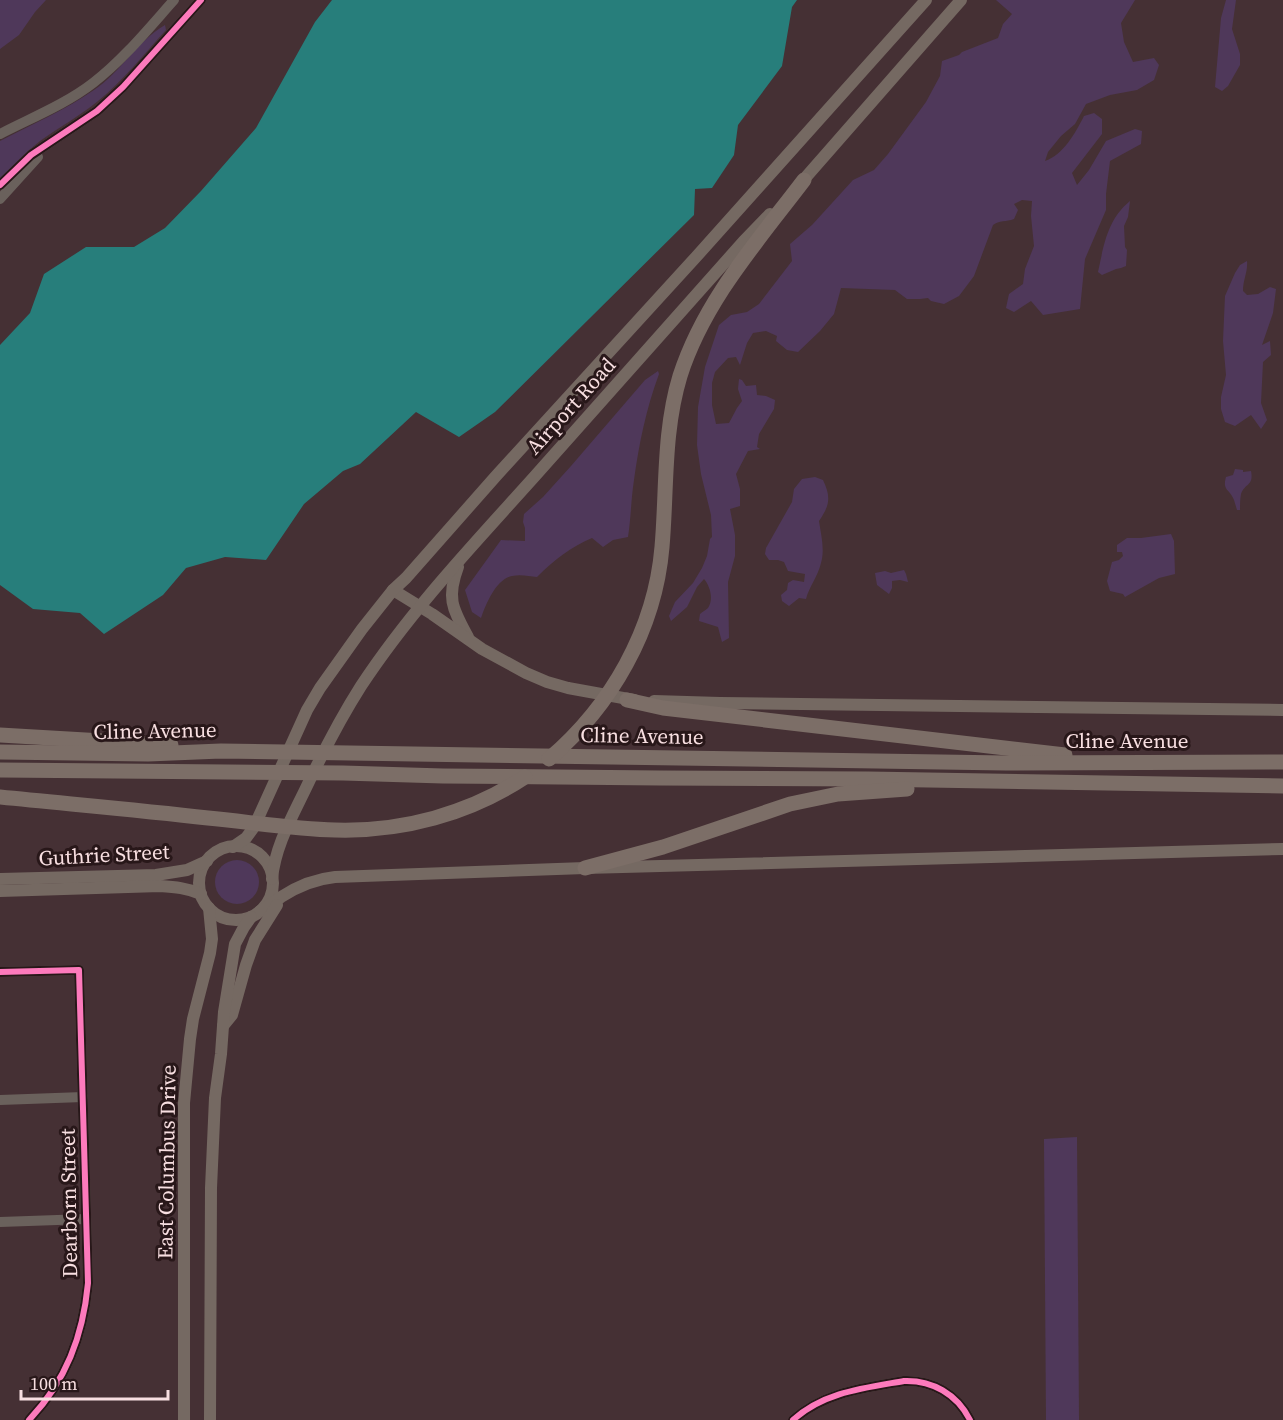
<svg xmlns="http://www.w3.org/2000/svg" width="1283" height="1420" font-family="'Source Serif 4',serif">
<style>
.green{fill:#4f385a}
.water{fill:#277e7b}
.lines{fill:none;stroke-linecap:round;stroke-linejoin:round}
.minor{stroke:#6a615c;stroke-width:10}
.major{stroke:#756962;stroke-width:12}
.highway{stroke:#7c6e67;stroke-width:15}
.cycleway-casing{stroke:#281719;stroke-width:10}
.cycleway{stroke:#fd7abc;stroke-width:6}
.labels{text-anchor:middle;stroke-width:6;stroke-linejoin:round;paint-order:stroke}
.street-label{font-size:21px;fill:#f8dfe1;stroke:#281719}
</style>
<rect width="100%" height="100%" fill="#453034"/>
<g class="green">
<path d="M0,0H46L35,12L19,35L0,49Z"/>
<path d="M996,0H1135L1121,23L1124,42L1133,62L1154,58L1159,65L1154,80L1137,90L1110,95L1086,104L1075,124L1061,136L1048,152L1045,161C1063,155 1075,134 1084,116L1094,113L1102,119V134L1072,173L1077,185L1089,170L1106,141L1135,129L1142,131L1141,144L1110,161L1106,194V210L1085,259L1080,309L1043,315L1031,301L1014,312L1006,308L1009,294L1023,284L1025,269L1034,246L1031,216L1032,201L1022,200L1014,204L1018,210L1014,219C1006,222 999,220 993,225L974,276L959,296L944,304L931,301L928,298L920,299H907L895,290L841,288L834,314L820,331L798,352L787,350L776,341L777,336L766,331L753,333L747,343L740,365L736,357L728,358L715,372L712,383V405L716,424L729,423L737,408L742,401L738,389L739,379L742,380L746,386L756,385L757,395L766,396L775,400L774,409L759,434L757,447L760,449L748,451L736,474L740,489V506L730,509L735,535V556L728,582L729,638L722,642L718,627L699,621L700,614C702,612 706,610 708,608C714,599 710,586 704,579L697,587L687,607L671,621L669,616L675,602L693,583L702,568L707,556L710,539L712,537L711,515L701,474L697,445L698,407L705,367L719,325L731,315L747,312L759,304L792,261L790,244L812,225L853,180L874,170L888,154L926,102L940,76L942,61L959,55L962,52L998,38L1003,24L1012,14Z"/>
<path d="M1226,0H1236L1232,29L1240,54V65L1228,86L1222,91L1215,87L1221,18Z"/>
<path d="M165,25L166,30C144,54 123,81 98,101C80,116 59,127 40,141C26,152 13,166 0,179V141C31,125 65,110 94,90C121,72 137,41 165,25Z"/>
<path d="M1130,201L1128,217L1124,226L1125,247L1127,250L1126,266L1121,268L1116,269L1102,275L1098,272C1104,245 1107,220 1130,201Z"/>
<path d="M1247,261C1248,272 1243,279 1243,291L1247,295L1258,294L1270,287L1276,289L1273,313L1262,345L1270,341L1271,355L1263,362L1261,403L1267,420L1261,429L1251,415L1235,426L1225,422L1221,409V397L1226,375L1223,341L1225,296L1235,273L1240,265Z"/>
<path d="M658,371L659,374C646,409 639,444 634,480C631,499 631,518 628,537L613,540L603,547L592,538C571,547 554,560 537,577C529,576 520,574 512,576C496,579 486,604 481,618L472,612L465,590L501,540L525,541V528L523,522L524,514L543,497L571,466L645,380Z"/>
<path d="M1235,469L1243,470V472L1251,471C1254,486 1245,483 1241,494C1240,499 1240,505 1240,510H1237C1236,507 1235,503 1234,500C1230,489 1222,491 1226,477L1233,475Z"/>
<path d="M815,477L823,480C831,497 830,505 819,521C821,535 825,549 821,563C818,576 809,587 806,599L799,598L789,606L782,601L781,595L787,590L788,583L793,580L804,582L805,574L788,571L784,562L778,560H769L765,554L766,548L792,502L794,489L802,479Z"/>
<path d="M1171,534L1174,541L1175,574L1159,578L1125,597L1123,594L1110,591L1107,581L1112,562L1119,560L1123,556L1122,552H1117V545L1127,538H1141Z"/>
<path d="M904,570L906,574L908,582L900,580L892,581V588L889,594L877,585L875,573L885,571L891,573Z"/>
<circle cx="237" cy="882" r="22"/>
<path d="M1077,1137L1079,1420H1046L1044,1139Z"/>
</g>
<path class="water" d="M332,0H797L792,7L782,66L738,125L734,155L712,188L695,189L694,215L495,412L459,437L416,412L360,464L343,471L304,504L266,560L225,557L186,568L163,595L104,634L80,613L33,609L0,585V345L30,313L44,274L86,247H134L165,228L201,191L256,128L315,22Z"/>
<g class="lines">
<g class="minor">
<path d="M0,134C31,118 66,104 93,83C123,60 149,28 174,0"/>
<path d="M0,185L31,155L97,111L123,87L201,0"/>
<path d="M0,199L38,157"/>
<path d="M0,972L79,970L88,1283C83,1336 66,1381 29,1420"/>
<path d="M0,1100L83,1097"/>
<path d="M0,1222L86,1219"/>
<path d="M793,1420C824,1392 864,1388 904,1381C932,1380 957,1394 970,1420"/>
</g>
<g class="major">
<path d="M799,185L961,0"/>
<path d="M458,567C446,599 453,609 468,637"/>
<path d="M393,590L432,614L482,649L526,673L547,682L568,688L634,700"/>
<path d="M654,701L720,703L1283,710"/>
<circle cx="236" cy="883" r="37"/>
<path d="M233,847L246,838L254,827L307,710L320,688L362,629L393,590L406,578L496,476L696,257L926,0"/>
<path d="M0,879L156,875L187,870L207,861"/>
<path d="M272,879C275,847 291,819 305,790C322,754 340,719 361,686C411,610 474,544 535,476C604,398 674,320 743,242L770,214"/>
<path d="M0,891L160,886C175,887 187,888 201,894"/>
<path d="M260,911C267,907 274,902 281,897C298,886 315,879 335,877L585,868L1283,849"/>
<path d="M223,1026L232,1015L246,965L255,940L277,905"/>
<path d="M184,1420V1103L190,1039L193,1019L210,953L212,939L209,908"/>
<path d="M210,1420L211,1188L215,1098L221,1054L224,1012L235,944L244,927L251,917"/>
</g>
<g class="highway">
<path d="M627,700L663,708L1065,755"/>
<path d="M0,735L171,745"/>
<path d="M0,752L148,754L221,751L1006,763L1283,762"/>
<path d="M549,759C611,706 655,630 662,547C667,490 663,432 680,376C704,301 757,242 804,180"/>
<path d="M0,770L343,773L443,776L660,778L868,779L1283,786"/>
<path d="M0,797C69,804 139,810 208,818C250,822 293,829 335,830C402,832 469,814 525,777"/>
<path d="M585,868L663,847L790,804L838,794L907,789"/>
</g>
<g class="cycleway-casing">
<g id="cycleway">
<path d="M0,185L31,155L97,111L123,87L201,0"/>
<path d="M0,972L79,970L88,1283C83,1336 66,1381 29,1420"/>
<path d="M793,1420C824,1392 864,1388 904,1381C932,1380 957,1394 970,1420"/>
</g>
</g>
<use href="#cycleway" class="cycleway"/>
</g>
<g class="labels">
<g class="street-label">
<text transform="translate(571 406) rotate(-48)" y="7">Airport Road</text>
<text transform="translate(155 731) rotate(-1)" y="7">Cline Avenue</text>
<text transform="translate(642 736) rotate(1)" y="7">Cline Avenue</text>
<text x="1127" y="748">Cline Avenue</text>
<text transform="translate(104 855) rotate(-3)" y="7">Guthrie Street</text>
<text transform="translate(167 1162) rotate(-89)" y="7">East Columbus Drive</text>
<text transform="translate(69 1203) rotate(-91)" y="7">Dearborn Street</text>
</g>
</g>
<path d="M21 1390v9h147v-9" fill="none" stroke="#f8dfe1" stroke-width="3"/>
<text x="30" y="1390" font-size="18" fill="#f8dfe1" stroke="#281719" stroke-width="4.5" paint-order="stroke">100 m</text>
</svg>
